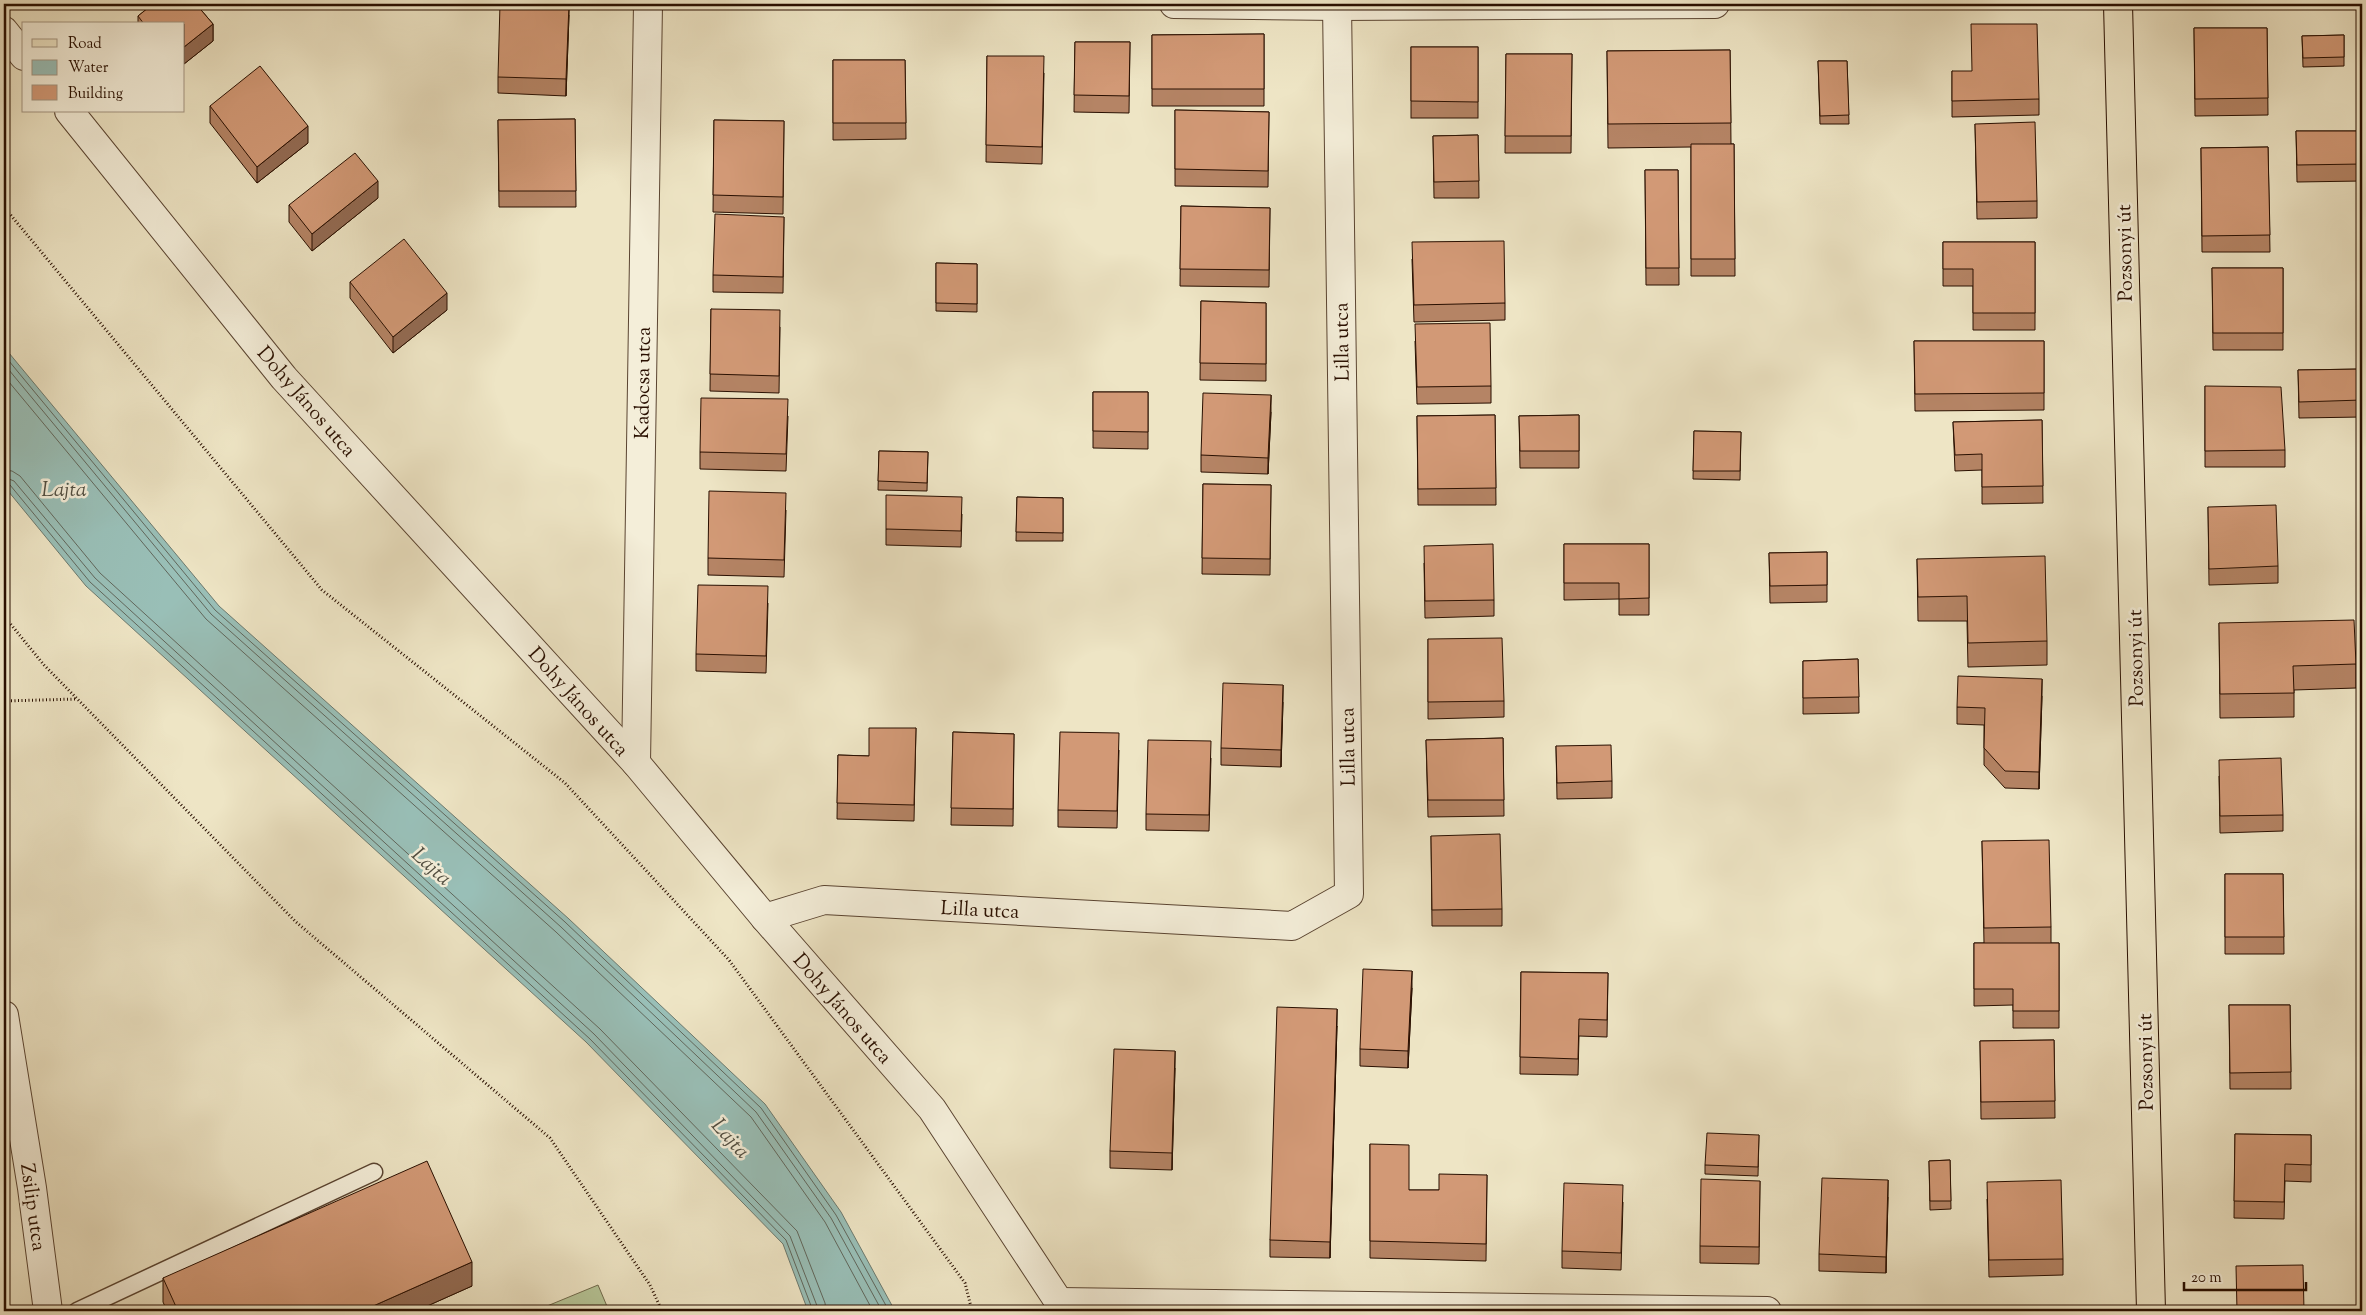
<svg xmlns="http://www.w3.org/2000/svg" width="2366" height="1315" font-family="'Sorts Mill Goudy',serif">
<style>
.green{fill:#b6c597;stroke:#706a4c}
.water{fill:#99bfb7;stroke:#6c796e}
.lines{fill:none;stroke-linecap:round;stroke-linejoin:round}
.shore{stroke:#61675c;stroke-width:1}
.lane-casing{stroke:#5a4431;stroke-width:19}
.street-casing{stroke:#5a4431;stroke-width:30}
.primary-casing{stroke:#290f00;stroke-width:30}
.path{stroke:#290f00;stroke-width:3;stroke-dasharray:1 2.5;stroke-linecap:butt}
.lane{stroke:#f4eed9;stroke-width:16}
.street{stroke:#f4eed9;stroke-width:28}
.primary{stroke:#eee5c5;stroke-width:28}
.wall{fill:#b58465;stroke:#290f00}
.shaded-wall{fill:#936b53;stroke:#290f00}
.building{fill:#d29976;stroke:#290f00}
.labels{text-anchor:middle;stroke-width:5;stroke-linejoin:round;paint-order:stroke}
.street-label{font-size:20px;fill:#290f00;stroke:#f4eed9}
.water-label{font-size:21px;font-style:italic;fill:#504d40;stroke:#f4eed9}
</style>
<rect width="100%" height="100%" fill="#eee5c5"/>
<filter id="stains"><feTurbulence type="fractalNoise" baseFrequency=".004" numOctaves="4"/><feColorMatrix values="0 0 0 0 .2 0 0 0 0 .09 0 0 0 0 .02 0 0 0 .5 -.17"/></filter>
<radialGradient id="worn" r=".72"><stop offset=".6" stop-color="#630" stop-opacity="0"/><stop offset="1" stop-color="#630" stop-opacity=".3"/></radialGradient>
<path class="green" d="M598,1285L609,1311H535Z"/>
<path class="water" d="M4,347L219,606L569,919L765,1104L841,1212L895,1311H808L783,1244L586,1042L86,586L4,486Z"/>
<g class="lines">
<g class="shore">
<path d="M4,355L215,610L565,922L761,1108L836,1215L889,1311"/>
<path d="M4,364L211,614L561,927L756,1112L831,1218L882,1311"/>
<path d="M4,376L206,619L556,932L751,1117L825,1222L873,1311"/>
<path d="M4,470L12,471L20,476L100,573L600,1029L797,1231L825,1303L826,1311"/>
<path d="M4,477L14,481L95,578L594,1034L790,1236L819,1311"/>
<path d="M4,483L10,485L90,582L590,1039L786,1240L813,1311"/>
</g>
<g class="lane-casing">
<path id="lane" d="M77,1311L374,1172"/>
</g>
<g class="street-casing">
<g id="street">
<path d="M1174,4L1337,6L1715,4"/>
<path d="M4,31L24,56"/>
<path d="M69,111L284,378L636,763L765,918L932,1109L1059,1302L1061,1311"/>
<path d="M636,763L648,4"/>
<path d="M765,918L824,900L1292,926L1349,894L1337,4"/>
<path d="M4,1015L32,1188L48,1311"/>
<path d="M1059,1302L1767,1311"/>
</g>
</g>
<g class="primary-casing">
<path id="primary" d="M2118,4L2151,1311"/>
</g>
<g class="path">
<path d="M4,207L322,590L565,783L729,960L965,1283L972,1311"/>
<path d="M4,616L44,665L296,922L550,1138L650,1285L662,1311"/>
<path d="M4,639L9,624"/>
<path d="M4,701L77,699"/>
</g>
<use href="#lane" class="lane"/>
<use href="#street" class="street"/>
<use href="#primary" class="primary"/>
</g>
<g class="wall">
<path d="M153,4H196L213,24V41L184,64V24H138V16Z"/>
<path d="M569,15L566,96L498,93V77Z"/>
<path d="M2194,28H2267L2268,115L2195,116Z"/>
<path d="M1264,34V106H1152V35Z"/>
<path d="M2344,35V66L2303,67L2302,36Z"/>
<path d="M1075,42H1130L1129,113L1074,112Z"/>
<rect x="1411" y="47" width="67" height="71"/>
<path d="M1730,50L1731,144H1734L1735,276H1691V147L1608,148L1607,51Z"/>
<path d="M1506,54H1572L1571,153H1505Z"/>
<path d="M987,56L1044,73L1042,164L986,162Z"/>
<path d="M833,60H905L906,139L833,140Z"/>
<path d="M1818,61H1847L1849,124H1820Z"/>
<path d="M1952,71L2039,99V115L1952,117Z"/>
<path d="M210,106L308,143L257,183L210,123Z"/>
<path d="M1175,110L1269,112L1268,187L1175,186Z"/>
<path d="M575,119L576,207H499L498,120Z"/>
<path d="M714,120L784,121L783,214L713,212Z"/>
<path d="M1975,124L2037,201V218L1977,219Z"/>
<path d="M2296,131H2362V181L2297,182Z"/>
<path d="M1478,135L1479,198H1434L1433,136Z"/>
<path d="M2268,147L2270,252H2202L2201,148Z"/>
<path d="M1645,170H1678L1679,285H1646Z"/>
<path d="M378,198L312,251L289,222V205Z"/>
<path d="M1181,206L1270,208L1269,287L1180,286Z"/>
<path d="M784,217L783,293L713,292V275Z"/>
<path d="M1943,242H2035V330H1973V286H1943Z"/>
<path d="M1412,259L1505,303V320L1414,322Z"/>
<path d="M936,263L977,264V312L936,311Z"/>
<path d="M2212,268H2283V350H2213Z"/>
<path d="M350,282L447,310L393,353L350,298Z"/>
<path d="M1201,301L1266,303V381L1200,380Z"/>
<path d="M711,309L780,327L779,393L710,391Z"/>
<path d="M1415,341L1491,386V403L1417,404Z"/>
<path d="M1914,341H2044V410L1915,411Z"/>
<path d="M2362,369V417L2299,418L2298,370Z"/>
<path d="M2205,386L2285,450V467H2205Z"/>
<path d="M1093,392H1148V449L1093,448Z"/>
<path d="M1271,412L1268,474L1201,472V455Z"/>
<path d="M1495,415L1496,505H1418L1417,416Z"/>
<path d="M1579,415V468H1520L1519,416Z"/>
<path d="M788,416L786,471L700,469V452Z"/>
<path d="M2042,420L2043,503L1982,504V470L1955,471L1953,422Z"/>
<path d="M1694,431L1741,432L1740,480L1693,479Z"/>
<path d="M879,451L928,452L927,491L878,490Z"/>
<path d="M1203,484L1271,485L1270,575L1202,574Z"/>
<path d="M1017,497L1063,498V541H1016Z"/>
<path d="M2208,507L2278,566V583L2209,585Z"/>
<path d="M786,510L784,577L708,575V558Z"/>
<path d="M962,514L961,547L886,545V529Z"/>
<path d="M1564,544H1649V615H1619V599L1564,600Z"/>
<path d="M1827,552V602L1770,603L1769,553Z"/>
<path d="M1917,559L2047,641V665L1968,667L1967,621H1918Z"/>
<path d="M1424,563L1494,600V616L1425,618Z"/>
<path d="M768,603L766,673L696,671V654Z"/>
<path d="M2219,623L2356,664V688L2294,690V717L2220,718Z"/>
<path d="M1428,639L1504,701V717L1428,719Z"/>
<path d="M1858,659L1859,713L1803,714V661Z"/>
<path d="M2042,696L2039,789L2005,788L1984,765V725L1957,724V707Z"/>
<path d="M1283,702L1281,767L1221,765V748Z"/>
<path d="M916,728L914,821L837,819L838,755L869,756Z"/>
<path d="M953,732L1014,734L1013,826L951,825Z"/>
<path d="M1503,738L1504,816L1428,817L1426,740Z"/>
<path d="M1556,746L1612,781V798L1557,799Z"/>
<path d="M1119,750L1117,828L1058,827V810Z"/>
<path d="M1211,758L1209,831L1146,830V814Z"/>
<path d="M2219,776L2283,815V831L2220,833Z"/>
<path d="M1431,836L1502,909V926H1432Z"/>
<path d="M1982,841L2051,927V943H2059V1028H2013V1005L1974,1006V943H1984Z"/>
<path d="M2225,874H2283L2284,954H2225Z"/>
<path d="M1521,972L1608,973L1607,1037L1579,1036L1578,1075L1520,1074Z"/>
<path d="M1412,988L1408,1068L1360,1066V1049Z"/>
<path d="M2229,1005H2290L2291,1089H2230Z"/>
<path d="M1337,1026L1330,1258L1270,1257V1240Z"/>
<path d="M2054,1040L2055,1118L1981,1119L1980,1041Z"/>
<path d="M1175,1068L1172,1170L1110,1168V1151Z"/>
<path d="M2235,1134L2311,1135V1182L2285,1181L2284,1219L2234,1218Z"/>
<path d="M1759,1135L1758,1176L1705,1174V1165Z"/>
<path d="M1370,1144L1409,1190H1439L1487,1175L1486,1261L1370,1258Z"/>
<path d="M1950,1160L1951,1209L1930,1210L1929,1161Z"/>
<path d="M1760,1181L1759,1264L1700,1263V1246Z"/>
<path d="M1888,1197L1886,1273L1819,1271V1254Z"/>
<path d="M1987,1199L2063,1259V1275L1989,1277Z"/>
<path d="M1623,1202L1621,1270L1562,1268V1251Z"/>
<path d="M163,1278L472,1286L416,1311H167L163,1302Z"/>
</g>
<g class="shaded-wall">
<path d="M569,4V15L566,96V79Z"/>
<path d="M213,24V41L184,64V47Z"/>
<path d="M308,126V143L257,183V167Z"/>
<path d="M378,181V198L312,251V234Z"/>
<path d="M447,293V310L393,353V337Z"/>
<path d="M1271,395V412L1268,474V458Z"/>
<path d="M2042,679V696L2039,789V772Z"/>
<path d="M1283,685V702L1281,767V750Z"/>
<path d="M1412,971V988L1408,1068V1051Z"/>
<path d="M1337,1009V1026L1330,1258V1242Z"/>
<path d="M1175,1051V1068L1172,1170V1153Z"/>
<path d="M1888,1180V1197L1886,1273V1257Z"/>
<path d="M472,1262V1286L416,1311H362Z"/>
</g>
<g class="building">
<path d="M153,4H196L213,24L184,47V24H144L138,16Z"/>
<path d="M500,4H569L566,79L498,77Z"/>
<path d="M1971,24H2037L2039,99L1952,101V71H1972Z"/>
<path d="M2194,28H2267L2268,98L2195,99Z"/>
<path d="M1264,34V89H1152V35Z"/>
<path d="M2344,35V57L2303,58L2302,36Z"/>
<path d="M1075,42H1130L1129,96L1074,95Z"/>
<path d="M1411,47H1478V102L1411,101Z"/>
<path d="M1730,50L1731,123L1608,124L1607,51Z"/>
<path d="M1506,54H1572L1571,136H1505Z"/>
<path d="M987,56H1044L1042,147L986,145Z"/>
<path d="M833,60H905L906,123H833Z"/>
<path d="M1818,61H1847L1849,115L1820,116Z"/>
<path d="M260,66L308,126L257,167L210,106Z"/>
<path d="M1175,110L1269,112L1268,171L1175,169Z"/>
<path d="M575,119L576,191H499L498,120Z"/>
<path d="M714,120L784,121L783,197L713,195Z"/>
<path d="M2035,122L2037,201L1977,202L1975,124Z"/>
<path d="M2296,131H2362V164L2297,165Z"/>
<path d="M1478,135L1479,181L1434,182L1433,136Z"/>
<path d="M1691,144H1734L1735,259H1691Z"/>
<path d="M2268,147L2270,235L2202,236L2201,148Z"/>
<path d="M355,153L378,181L312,234L289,205Z"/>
<path d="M1645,170H1678L1679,268H1646Z"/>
<path d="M1181,206L1270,208L1269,270L1180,269Z"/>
<path d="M715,214L784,217L783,277L713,275Z"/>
<path d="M404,239L447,293L393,337L350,282Z"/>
<path d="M1504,241L1505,303L1414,305L1412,242Z"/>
<path d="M1943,242H2035V313H1973V269H1943Z"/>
<path d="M936,263L977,264V304L936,303Z"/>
<path d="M2212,268H2283V333H2213Z"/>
<path d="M1201,301L1266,303V364L1200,363Z"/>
<path d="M711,309L780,310L779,376L710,374Z"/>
<path d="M1490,323L1491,386L1417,387L1415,324Z"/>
<path d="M1914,341H2044V393L1915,394Z"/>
<path d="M2362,369V400L2299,402L2298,370Z"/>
<path d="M2205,386L2281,387L2285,450L2205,451Z"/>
<path d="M1093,392H1148V432L1093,431Z"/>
<path d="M1203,393L1271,395L1268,458L1201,455Z"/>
<path d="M701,398L788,399L786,454L700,452Z"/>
<path d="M1495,415L1496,488L1418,489L1417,416Z"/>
<path d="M1579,415V451H1520L1519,416Z"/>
<path d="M2042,420L2043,486L1982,487V454L1955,455L1953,422Z"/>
<path d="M1694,431L1741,432L1740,471H1693Z"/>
<path d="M879,451L928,452L927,483L878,481Z"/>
<path d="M1203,484L1271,485L1270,559L1202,558Z"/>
<path d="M709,491L786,493L784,560L708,558Z"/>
<path d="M886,495L962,497L961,531L886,529Z"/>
<path d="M1017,497L1063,498V533L1016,532Z"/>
<path d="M2276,505L2278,566L2209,569L2208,507Z"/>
<path d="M1493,544L1494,600L1425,601L1424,546Z"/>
<path d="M1564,544H1649V598L1619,599V583H1564Z"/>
<path d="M1827,552V585L1770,586L1769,553Z"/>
<path d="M2045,556L2047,641L1968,643L1967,596L1918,597L1917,559Z"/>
<path d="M698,585L768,586L766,656L696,654Z"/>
<path d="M2354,620L2356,664L2293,666L2294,693L2220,694L2219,623Z"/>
<path d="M1502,638L1504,701L1428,702V639Z"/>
<path d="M1858,659L1859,697L1803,698V661Z"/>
<path d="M1958,676L2042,679L2039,772L2005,771L1984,748L1985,708L1957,707Z"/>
<path d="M1223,683L1283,685L1281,750L1221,748Z"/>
<path d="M869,728H916L914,805L837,803L838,755L869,756Z"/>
<path d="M953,732L1014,734L1013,809L951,808Z"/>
<path d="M1060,732L1119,733L1117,811L1058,810Z"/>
<path d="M1503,738L1504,800H1428L1426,740Z"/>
<path d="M1148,740L1211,741L1209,815L1146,814Z"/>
<path d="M1611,745L1612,781L1557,783L1556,746Z"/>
<path d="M2281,758L2283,815L2220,816L2219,760Z"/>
<path d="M1500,834L1502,909L1432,910L1431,836Z"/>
<path d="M2049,840L2051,927L1984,928L1982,841Z"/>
<path d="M2225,874H2283L2284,937H2225Z"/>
<path d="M1974,943H2059V1011H2013V989H1974Z"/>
<path d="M1363,969L1412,971L1408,1051L1360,1049Z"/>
<path d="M1521,972L1608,973L1607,1020L1579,1019L1578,1059L1520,1057Z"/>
<path d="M2229,1005H2290L2291,1072L2230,1073Z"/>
<path d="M1277,1007L1337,1009L1330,1242L1270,1240Z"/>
<path d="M2054,1040L2055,1101L1981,1102L1980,1041Z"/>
<path d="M1114,1049L1175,1051L1172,1153L1110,1151Z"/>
<path d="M1707,1133L1759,1135L1758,1167L1705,1165Z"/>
<path d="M2235,1134L2311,1135V1165L2285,1164L2284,1202L2234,1201Z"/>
<path d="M1370,1144L1409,1145V1190H1439V1174L1487,1175L1486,1244L1370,1241Z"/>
<path d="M1950,1160L1951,1201H1930L1929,1161Z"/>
<path d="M427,1161L472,1262L362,1311H178L163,1278Z"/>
<path d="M1822,1178L1888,1180L1886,1257L1819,1254Z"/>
<path d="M1701,1179L1760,1181L1759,1247L1700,1246Z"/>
<path d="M2061,1180L2063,1259L1989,1260L1987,1182Z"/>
<path d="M1564,1183L1623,1185L1621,1253L1562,1251Z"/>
<path d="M2303,1265L2304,1311H2237L2236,1266Z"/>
</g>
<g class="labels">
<g class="street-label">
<text transform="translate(2124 253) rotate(-91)" y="7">Pozsonyi út</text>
<text transform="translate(1341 342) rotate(-91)" y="7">Lilla utca</text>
<text transform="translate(642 383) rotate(-89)" y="7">Kadocsa utca</text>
<text transform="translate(307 401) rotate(49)" y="7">Dohy János utca</text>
<text transform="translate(2135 658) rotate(-91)" y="7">Pozsonyi út</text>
<text transform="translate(579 701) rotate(48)" y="7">Dohy János utca</text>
<text transform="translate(1347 747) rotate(-91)" y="7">Lilla utca</text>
<text transform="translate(980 909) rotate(3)" y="7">Lilla utca</text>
<text transform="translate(843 1008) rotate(49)" y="7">Dohy János utca</text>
<text transform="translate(2145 1062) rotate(-91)" y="7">Pozsonyi út</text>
<text transform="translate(34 1207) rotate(82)" y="7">Zsilip utca</text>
</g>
<g class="water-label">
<text x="64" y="496">Lajta</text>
<text transform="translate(432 866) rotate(42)" y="7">Lajta</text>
<text transform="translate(731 1138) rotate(48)" y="7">Lajta</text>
</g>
</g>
<rect width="2366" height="1315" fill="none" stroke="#eee5c5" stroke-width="20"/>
<rect x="5" y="5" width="2356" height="1305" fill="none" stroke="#290f00" stroke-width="2.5"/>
<rect x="10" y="10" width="2346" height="1295" fill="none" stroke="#290f00"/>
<rect x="22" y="22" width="162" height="90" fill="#f4eed9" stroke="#a39582"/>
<rect x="32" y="39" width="25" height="8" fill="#eee5c5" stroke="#a39582"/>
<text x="68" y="48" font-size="15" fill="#290f00">Road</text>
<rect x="32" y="60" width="25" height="15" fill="#99bfb7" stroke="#a39582"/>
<text x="68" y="72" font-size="15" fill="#290f00">Water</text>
<rect x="32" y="85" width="25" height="15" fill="#d29976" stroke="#a39582"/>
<text x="68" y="98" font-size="15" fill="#290f00">Building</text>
<path d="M2184 1282v8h122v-8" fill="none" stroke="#290f00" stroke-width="2.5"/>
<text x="2191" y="1282" font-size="15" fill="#290f00" stroke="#f4eed9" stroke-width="4" paint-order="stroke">20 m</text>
<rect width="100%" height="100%" filter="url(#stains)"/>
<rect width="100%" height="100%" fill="url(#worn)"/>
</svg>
